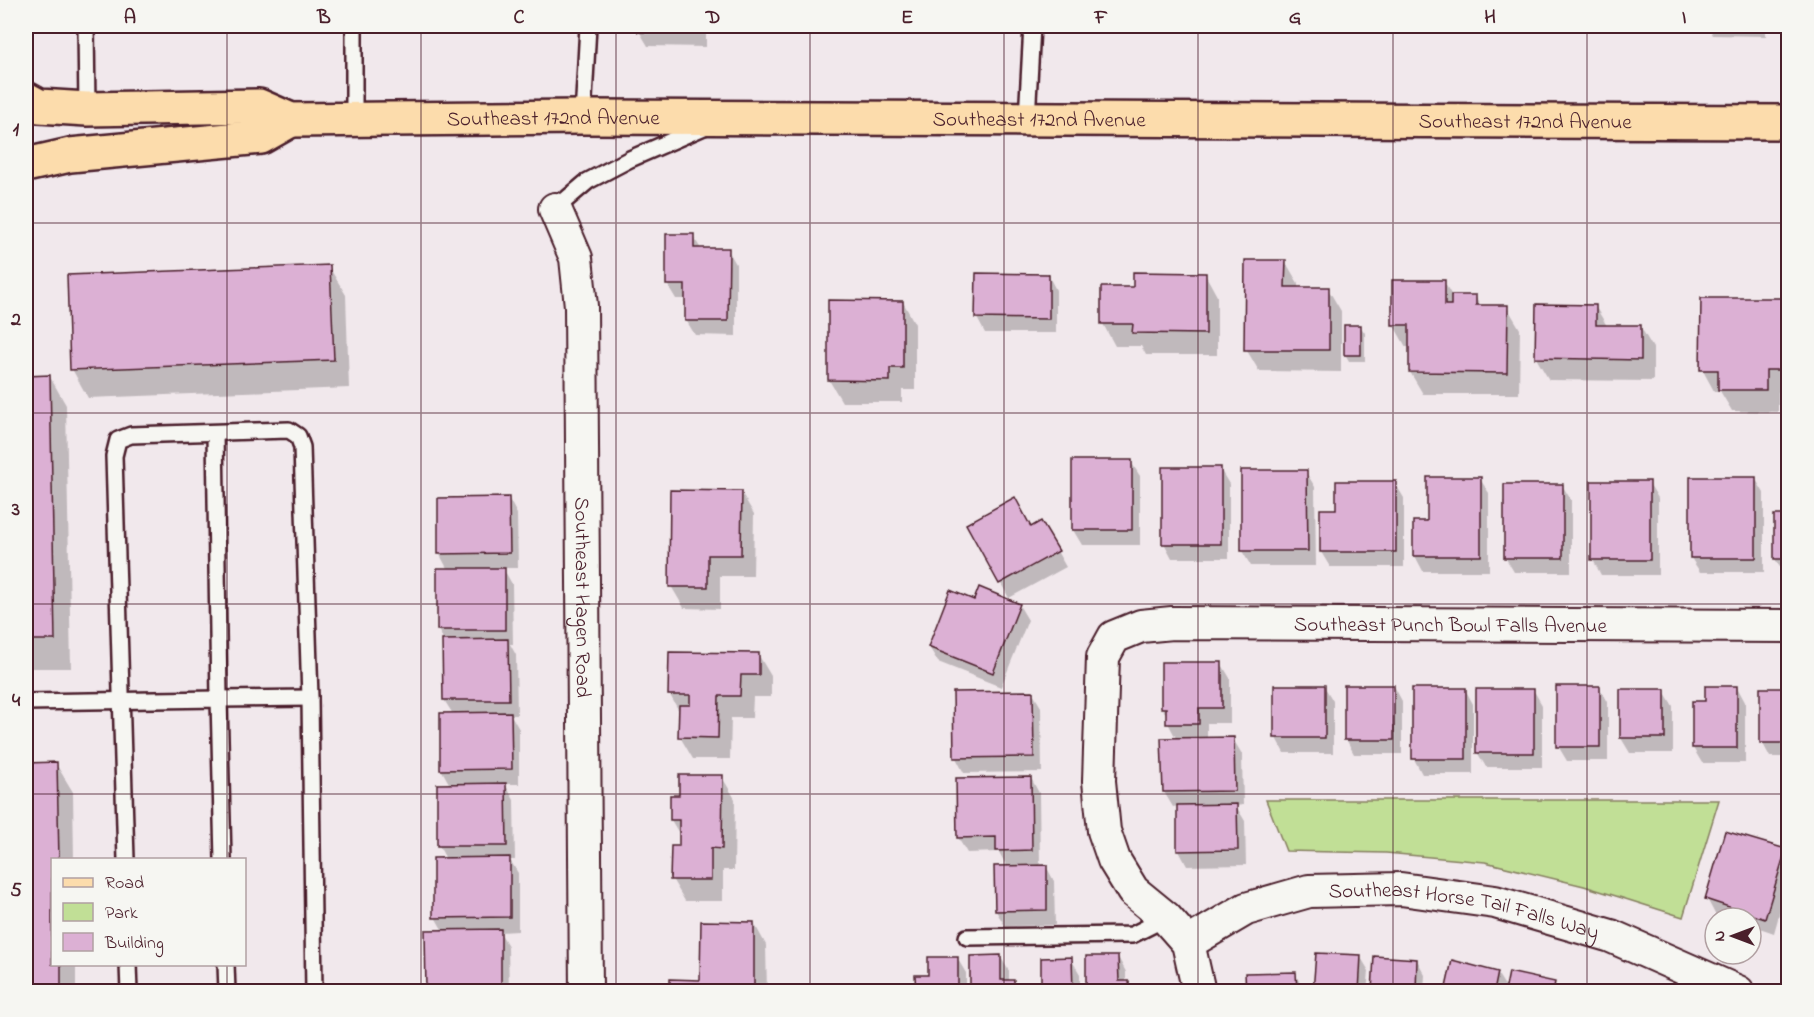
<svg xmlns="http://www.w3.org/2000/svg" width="1814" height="1017" font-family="'Indie Flower',sans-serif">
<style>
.green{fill:#c1df96;stroke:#867f60;stroke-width:1.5}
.shadow{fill:#0003}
.building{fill:#dcb0d4;stroke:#4a1f2b;stroke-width:1.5}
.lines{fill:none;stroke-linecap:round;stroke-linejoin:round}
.lane-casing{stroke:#4a1f2b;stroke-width:20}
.street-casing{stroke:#4a1f2b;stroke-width:36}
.primary-casing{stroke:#4a1f2b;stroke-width:38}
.lane{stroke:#f6f6f2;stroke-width:15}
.street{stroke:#f6f6f2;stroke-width:32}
.primary{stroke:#fcdcac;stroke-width:33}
.grid{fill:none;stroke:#4a1f2b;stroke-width:1.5;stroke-opacity:0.55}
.labels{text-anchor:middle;stroke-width:4.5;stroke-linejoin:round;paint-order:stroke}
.street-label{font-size:21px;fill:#4a1f2b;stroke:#f6f6f2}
.neatline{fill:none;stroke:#4a1f2b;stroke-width:2}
.grid-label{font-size:20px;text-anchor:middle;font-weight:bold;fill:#4a1f2b}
</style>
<rect width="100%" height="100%" fill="#f1e8ec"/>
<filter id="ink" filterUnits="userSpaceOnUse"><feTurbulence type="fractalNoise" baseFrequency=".0167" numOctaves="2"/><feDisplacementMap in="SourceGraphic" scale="12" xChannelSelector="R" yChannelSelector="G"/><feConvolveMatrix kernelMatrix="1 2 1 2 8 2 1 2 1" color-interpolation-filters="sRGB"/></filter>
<g filter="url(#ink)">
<path class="green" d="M1266,800H1719L1683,917L1584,886L1485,862L1386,853L1286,851Z"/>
<g class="shadow">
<path d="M154,26H220V32L157,31Z"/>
<path d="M639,26H706V47L648,46L639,31Z"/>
<path d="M1708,26H1766V36L1713,35Z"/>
<path d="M693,236L701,249L728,250L736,264V336L695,335L686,320V299H676L667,284Z"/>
<path d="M1285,261L1298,283V288L1328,289L1341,311V372L1259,371L1246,349Z"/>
<path d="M329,267L346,295L349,388L88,398L72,369Z"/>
<path d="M1205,274L1217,296V355H1146L1141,346H1115L1103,324L1134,289Z"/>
<path d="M1048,275L1056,290V333H985L977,318Z"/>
<path d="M1444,282L1452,296H1475L1481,306L1507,307L1520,329L1519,394H1423L1410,372V347H1406L1393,324Z"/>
<path d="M1702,299H1788V392H1778V412L1732,411L1720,391H1714L1702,369Z"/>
<path d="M903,302L915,324V390H902V402H842L829,380Z"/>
<path d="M1537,306H1595L1607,326H1640L1653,348V381L1549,380L1536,358Z"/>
<path d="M1360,326L1365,333V361H1349L1345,354Z"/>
<path d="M26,377H50L66,405L71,668H26Z"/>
<path d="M1131,462L1140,476V545H1082L1073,530Z"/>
<path d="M1220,469L1229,484V558H1172L1164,543Z"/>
<path d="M1306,472L1315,487L1316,566H1251L1242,551Z"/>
<path d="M1755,478L1764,493V572H1700L1691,558Z"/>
<path d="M1480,479L1489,493V571H1423L1415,556Z"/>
<path d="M1395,483L1404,498V567H1330L1321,552Z"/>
<path d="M1593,483H1649L1658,498V575H1601L1593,560Z"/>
<path d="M1562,485L1571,500V572H1514L1505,557Z"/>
<path d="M741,492L754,514L753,576H720V609L684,608L671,586Z"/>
<path d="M509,499L517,514L518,568H503L512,584L513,644H510L516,655L517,715H511L519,729V784H505L514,800L515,860H510L518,873V931L500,932L508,946L509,992H428L427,989L443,931L435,917L446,859L439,846L450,785L441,769L453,714L444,700V640L438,630L448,570L439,553Z"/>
<path d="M1775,517H1788V574H1784L1775,559Z"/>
<path d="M1041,523L1066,567L1009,598L968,524L1031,528Z"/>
<path d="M1019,605L1028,620L1001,687L938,662L929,647Z"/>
<path d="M758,654L771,676V697H753L752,718H731L730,759H693L680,737V713L670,695Z"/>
<path d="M1221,663L1230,678V723H1207V739H1233L1242,754L1243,805L1236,806L1245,821L1246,865L1187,866L1179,851L1178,806L1173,807L1164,792L1177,740L1168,723V717L1162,708Z"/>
<path d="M1276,686H1324L1333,701V753H1284L1276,738Z"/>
<path d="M1394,686L1402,701V754H1354L1346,739Z"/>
<path d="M1599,687L1608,702V761H1567L1558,746Z"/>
<path d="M1737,687L1745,702V763H1702L1693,748V703H1707Z"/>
<path d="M1465,689L1473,704V774H1422L1414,759Z"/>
<path d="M1762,689H1788V757H1770L1762,742Z"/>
<path d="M1534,691L1542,705V767H1486L1477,752Z"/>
<path d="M1621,691H1664L1673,706V753H1630L1621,738Z"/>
<path d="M1032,692L1041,707L1042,772L964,773L956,758L955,693Z"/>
<path d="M26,764H56L73,792L74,860H52V964H76V992H26Z"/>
<path d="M722,777L735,799L734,870H723V901H685L672,879L680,848V835L671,820L680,797Z"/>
<path d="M1031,778L1039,793L1040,866H1046L1054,881L1055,925L1005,926L996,911L1007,867L999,852L967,853L958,838Z"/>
<path d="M1785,850L1788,856V883L1774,933L1751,925V918H1729L1715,914L1707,899Z"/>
<path d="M754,923L766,945L767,992H671L702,981Z"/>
<path d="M1000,956L1009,971V981H1013L1019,992H972Z"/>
<path d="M1360,956L1369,971L1367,992H1315Z"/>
<path d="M1118,957L1126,972V982H1129L1134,992H1088Z"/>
<path d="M957,958L966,973V992H917L930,976Z"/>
<path d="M1071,959L1080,974V992H1043Z"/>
<path d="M1417,960L1425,975L1424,992H1373Z"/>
<path d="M1295,973L1304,992H1247Z"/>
<path d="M1497,973L1507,989L1554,983L1559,992H1446Z"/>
</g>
<g class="building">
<rect x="638" y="26" width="60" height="6"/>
<path d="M666,234H694V248H729L728,321H685V285H666Z"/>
<path d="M1245,260H1286L1285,287H1329V350H1244Z"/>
<path d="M330,265L334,360L70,370L67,275Z"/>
<path d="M1133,272L1206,273V334L1132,333L1133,324H1101V287H1133Z"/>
<path d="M976,273L1049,274V319L975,318Z"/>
<path d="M1392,280H1445V305H1451V295H1476V305H1508L1507,373L1409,372V325H1392Z"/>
<path d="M1701,298H1788V334H1782V370H1766V390H1718V370H1700Z"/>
<path d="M828,300L903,301V368H890V381L828,380Z"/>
<path d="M1536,304L1596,305V325H1641V360L1535,358Z"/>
<rect x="1344" y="325" width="17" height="30"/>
<path d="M50,375L55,640H26V376Z"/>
<rect x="1072" y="460" width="60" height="70"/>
<rect x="1162" y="467" width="59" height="77"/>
<path d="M1241,470H1307L1308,551H1241Z"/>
<path d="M1427,477H1481V556H1413V521H1427Z"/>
<rect x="1690" y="477" width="66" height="81"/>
<path d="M1336,481H1396V552H1320V509H1336Z"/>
<rect x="1591" y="481" width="59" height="79"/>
<rect x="1504" y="484" width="59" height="74"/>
<path d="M670,490L742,491L741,555H708V587H669Z"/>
<path d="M509,497L510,553L438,554V498Z"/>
<path d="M1015,497L1031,527L1041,521L1059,551L999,584L966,524Z"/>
<rect x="1774" y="515" width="14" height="44"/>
<rect x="437" y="568" width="68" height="62"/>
<path d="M979,587L1020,604L993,673L928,647L950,590L974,600Z"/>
<path d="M508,639L509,700H443L442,640Z"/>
<path d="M669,652L759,653V675H741L740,696H719L718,738L678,737L679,705H690V695H668Z"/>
<path d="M1161,662H1222V708H1199V724H1166V708H1161Z"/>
<rect x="1274" y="685" width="51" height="53"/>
<rect x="1344" y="685" width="50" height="55"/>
<rect x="1556" y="686" width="44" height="61"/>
<path d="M1705,686H1737V748H1692V701H1705Z"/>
<rect x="1412" y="688" width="54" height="71"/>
<rect x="1760" y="688" width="28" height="55"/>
<rect x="1476" y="689" width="58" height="64"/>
<rect x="1620" y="689" width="45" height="49"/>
<path d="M1033,691L1034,757L954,758L953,692Z"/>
<path d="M511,712L512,769L440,770V713Z"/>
<path d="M1234,737L1235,791L1163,792L1161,738Z"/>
<path d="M57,762L59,860H52V964H61V992H26V763Z"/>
<path d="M679,775H723L722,849L711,848V880H670L671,846H679V820H670V795H679Z"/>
<path d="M1031,777L1032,850L996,851V837L957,838L956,778Z"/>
<path d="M506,783L507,846H437V784Z"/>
<path d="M1237,804L1238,850L1177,851V805Z"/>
<path d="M1725,831L1786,849L1765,919L1705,899Z"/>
<path d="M510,857V917L433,918V858Z"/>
<path d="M1047,865V910L995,911L994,866Z"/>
<path d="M701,921L754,922V987H765V992H670V979L700,980Z"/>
<path d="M501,929V989L426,990L425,930Z"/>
<path d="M1316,953L1361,955L1359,992H1313Z"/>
<path d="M1001,955V980H1014V992H970V956Z"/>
<path d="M1086,956H1118L1119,981H1129L1130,992H1086Z"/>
<path d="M1374,956L1417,959L1416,992H1372Z"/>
<path d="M928,957H958V992H916L915,975H928Z"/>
<path d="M1072,957L1073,992H1041V958Z"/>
<path d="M1452,960L1498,972L1494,992H1445Z"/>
<path d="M1296,972L1297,992H1246L1245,973Z"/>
<path d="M1509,972L1555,982L1553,992H1505Z"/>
</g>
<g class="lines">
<g class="lane-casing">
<g id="lane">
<path d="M86,26L87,109"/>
<path d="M583,117L588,26"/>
<path d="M1027,119L1032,26"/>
<path d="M354,120V26"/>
<path d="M555,209L588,181L630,159L706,126"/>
<path d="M215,433L219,699L310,698"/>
<path d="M26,702L219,699L223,860"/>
<path d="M126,860L114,456L118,440L131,435L289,430L298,436L302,447L310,698L314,992"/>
<path d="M967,937L1132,935L1166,918"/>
<path d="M128,964L129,992"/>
<path d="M226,964L227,992"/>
</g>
</g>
<g class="street-casing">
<g id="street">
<path id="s1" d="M555,209L576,258L581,306L586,992"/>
<path id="s2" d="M1188,943L1246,909L1309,891L1401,889L1495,902L1611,936L1738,992"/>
<path id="s3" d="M1199,992L1188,943L1166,918L1133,891L1114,860L1104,831L1099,781L1103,657L1114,637L1141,626L1172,623L1788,626"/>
</g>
</g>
<g class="primary-casing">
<g id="primary">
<path id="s4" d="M26,99L39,106L87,109L259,106L291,120L583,117L1788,122"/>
<path d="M26,165L70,155L261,137L291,120"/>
</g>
</g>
<use href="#lane" class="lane"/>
<use href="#street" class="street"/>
<use href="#primary" class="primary"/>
</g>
</g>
<path class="grid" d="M227,26V860M421,26V992M616,26V992M810,26V992M1004,26V992M1198,26V992M1393,26V992M1587,26V992M26,223H1788M26,413H1788M26,604H1788M26,794H1788M227,964V992"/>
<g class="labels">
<g class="street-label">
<text dy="7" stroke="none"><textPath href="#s4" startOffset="532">Southeast 172nd Avenue</textPath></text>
<text dy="7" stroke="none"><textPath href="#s4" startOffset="1018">Southeast 172nd Avenue</textPath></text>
<text dy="7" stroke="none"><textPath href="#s4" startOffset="1504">Southeast 172nd Avenue</textPath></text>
<text dy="7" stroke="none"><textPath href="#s1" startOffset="393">Southeast Hagen Road</textPath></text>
<text dy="7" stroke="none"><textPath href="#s3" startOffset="729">Southeast Punch Bowl Falls Avenue</textPath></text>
<text dy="7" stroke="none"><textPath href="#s2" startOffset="290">Southeast Horse Tail Falls Way</textPath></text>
</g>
</g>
<rect width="1814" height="1017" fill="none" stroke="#f6f6f2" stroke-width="66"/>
<rect x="51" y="858" width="195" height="108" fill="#f6f6f2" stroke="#b1a0a2" stroke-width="1.5"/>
<rect x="63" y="878" width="30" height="9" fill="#fcdcac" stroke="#b1a0a2" stroke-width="1.5"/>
<text x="105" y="888" font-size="18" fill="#4a1f2b">Road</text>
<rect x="63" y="903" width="30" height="18" fill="#c1df96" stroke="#b1a0a2" stroke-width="1.5"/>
<text x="105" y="918" font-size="18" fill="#4a1f2b">Park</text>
<rect x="63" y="933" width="30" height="18" fill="#dcb0d4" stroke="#b1a0a2" stroke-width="1.5"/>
<text x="105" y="948" font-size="18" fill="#4a1f2b">Building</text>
<g transform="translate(1733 936) rotate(270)"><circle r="28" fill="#f6f6f2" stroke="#b1a0a2" stroke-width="1.5"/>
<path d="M0-4.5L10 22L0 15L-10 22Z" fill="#4a1f2b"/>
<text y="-9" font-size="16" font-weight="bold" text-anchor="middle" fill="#4a1f2b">N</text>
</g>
<rect x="33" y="33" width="1748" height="951" class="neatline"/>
<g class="grid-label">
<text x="130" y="23">A</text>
<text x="324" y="23">B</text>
<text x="519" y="23">C</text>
<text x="713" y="23">D</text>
<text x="907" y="23">E</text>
<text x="1101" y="23">F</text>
<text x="1295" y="23">G</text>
<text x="1490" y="23">H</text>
<text x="1684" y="23">I</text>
<text x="16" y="135">1</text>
<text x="16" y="325">2</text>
<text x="16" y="515">3</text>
<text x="16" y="706">4</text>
<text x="16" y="896">5</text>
</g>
</svg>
